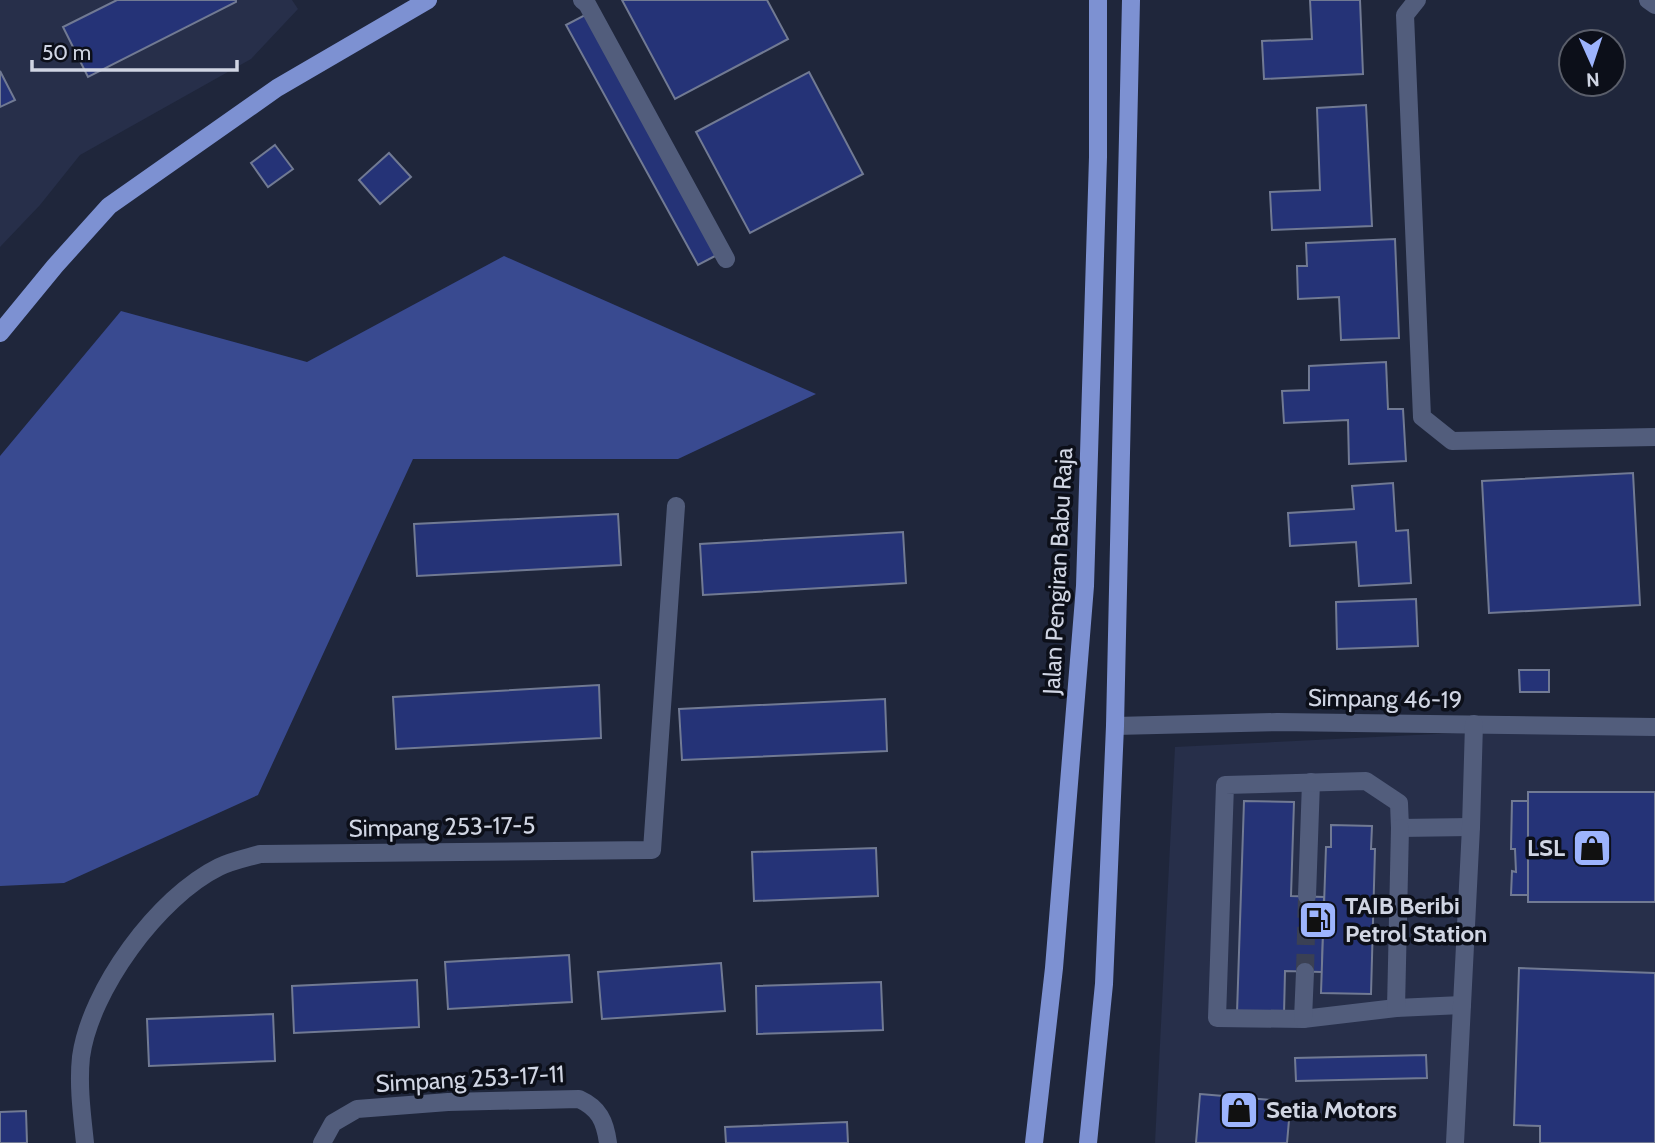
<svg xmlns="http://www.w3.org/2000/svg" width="1655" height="1143" font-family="Cabin,sans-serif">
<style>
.built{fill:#272f4a}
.forest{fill:#394a90}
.building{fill:#253377;stroke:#717a93;stroke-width:2}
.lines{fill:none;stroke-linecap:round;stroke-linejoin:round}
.minor-tunnel{stroke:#3a4054;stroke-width:18;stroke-dasharray:18 9;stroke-linecap:butt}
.minor{stroke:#525d7c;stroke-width:18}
.major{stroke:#7d91d2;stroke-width:18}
.labels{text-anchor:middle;stroke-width:7;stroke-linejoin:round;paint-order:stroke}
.street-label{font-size:24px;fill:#d0d5e3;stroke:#0c0f19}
.poi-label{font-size:24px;font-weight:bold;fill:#d0d5e3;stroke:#0c0f19;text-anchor:start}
</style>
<rect width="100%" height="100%" fill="#1f263b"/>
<g class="built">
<path d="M0,0H292L298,9L251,59L80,155L40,205L0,247Z"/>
<path d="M1655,723V1143H1155L1175,747Z"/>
</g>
<path class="forest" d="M504,256L816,394L678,459H413L258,795L64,883L0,886V456L121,311L307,362Z"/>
<g class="building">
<path d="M117,0H236V2L88,77L63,27Z"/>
<path d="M622,0H767L788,39L675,99Z"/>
<path d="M1310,0H1360L1363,74L1264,79L1262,41L1312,39Z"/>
<path d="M585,15L717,255L698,265L566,25Z"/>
<path d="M0,71L15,100L0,107Z"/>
<path d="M809,72L863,174L750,233L696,132Z"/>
<path d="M1366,105L1372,226L1272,230L1270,192L1320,190L1317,108Z"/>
<path d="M275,145L293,169L268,187L251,163Z"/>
<path d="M389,153L411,177L380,204L359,180Z"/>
<path d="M1395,239L1399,338L1341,340L1339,297L1298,299L1297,266H1307L1306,243Z"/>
<path d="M1386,362L1388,409H1403L1406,461L1349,464L1348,420L1284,423L1282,391L1309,390V366Z"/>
<path d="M1633,473L1640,605L1489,613L1482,481Z"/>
<path d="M1393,483L1396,531L1408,530L1411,583L1359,586L1356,542L1290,546L1288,513L1354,509L1352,486Z"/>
<path d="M618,514L621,565L417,576L414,524Z"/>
<path d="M903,532L906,583L703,595L700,544Z"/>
<path d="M1416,599L1418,646L1337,649L1336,602Z"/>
<path d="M1519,670H1549V692H1520Z"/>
<path d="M599,685L601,738L396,749L393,697Z"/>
<path d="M885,699L887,751L682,760L679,709Z"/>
<rect x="1528" y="792" width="127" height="110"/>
<path d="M1244,801L1294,802L1291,896L1324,897L1322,972L1285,971L1284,1015L1237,1013Z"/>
<path d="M1512,801H1528V895H1511L1512,871L1516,872L1515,849H1511Z"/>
<path d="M1331,825L1372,826L1371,849H1375L1371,994L1321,993L1326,847H1331Z"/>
<path d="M876,848L878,896L754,901L752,852Z"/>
<path d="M569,955L572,1002L448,1009L445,962Z"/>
<path d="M721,963L725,1011L602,1019L598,972Z"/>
<path d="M1519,968L1655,973V1143H1540V1126L1514,1125Z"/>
<path d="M417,980L419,1027L294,1033L292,986Z"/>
<path d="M881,982L883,1030L757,1034L756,986Z"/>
<path d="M273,1014L275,1061L149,1066L147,1019Z"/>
<path d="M1426,1055L1427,1078L1296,1081L1295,1058Z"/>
<path d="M1200,1094L1271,1100L1289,1120L1287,1143H1196Z"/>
<path d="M26,1111L27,1143H0V1112Z"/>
<path d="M847,1122L848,1143H726L725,1127Z"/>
</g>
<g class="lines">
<path class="minor-tunnel" d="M1305,972L1307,896"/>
<g class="minor">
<path d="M582,0L587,4L726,259"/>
<path d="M1417,0L1405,15L1422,417L1452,441L1655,437"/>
<path d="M1648,0L1655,5"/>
<path d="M1115,726L1277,722L1655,727"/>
<path d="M1307,896L1311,782"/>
<path d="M1462,1005L1396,1008L1303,1019L1217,1018L1225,785L1366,781L1399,803L1400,828L1471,827"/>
<path d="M1396,1008L1400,828"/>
<path d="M1303,1019L1305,972"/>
<path d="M85,1143C82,1115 78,1085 81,1057C90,990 158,897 219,867C231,861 246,858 260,854L652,850L676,506"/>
<path d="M322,1143L333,1123L357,1109L448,1102L579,1099C599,1108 605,1121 608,1143"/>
<path d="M1455,1143L1471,827L1474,724"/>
</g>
<g class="major">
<path d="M0,333L55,266L109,206L277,88L428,0"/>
<path d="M1034,1143L1054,968L1085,586L1098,157V0"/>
<path d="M1088,1143L1104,984L1115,726L1131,0"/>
</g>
</g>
<defs>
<g id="shop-square" transform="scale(2.0125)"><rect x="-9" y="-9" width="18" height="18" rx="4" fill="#9db4fd" stroke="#0c0f19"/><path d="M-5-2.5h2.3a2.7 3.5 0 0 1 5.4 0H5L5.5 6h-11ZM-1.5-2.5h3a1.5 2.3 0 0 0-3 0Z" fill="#111"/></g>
<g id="fuel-square" transform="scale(2.0125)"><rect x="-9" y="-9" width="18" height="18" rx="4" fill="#9db4fd" stroke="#0c0f19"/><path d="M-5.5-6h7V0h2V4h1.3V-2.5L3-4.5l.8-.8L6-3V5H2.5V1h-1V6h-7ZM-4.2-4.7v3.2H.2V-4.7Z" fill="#111"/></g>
</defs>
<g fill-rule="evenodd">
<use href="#shop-square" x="1592" y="848"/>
<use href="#fuel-square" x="1318" y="920"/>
<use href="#shop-square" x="1239" y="1110"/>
</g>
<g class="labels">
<g class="street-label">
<text transform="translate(1058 571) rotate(-87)" y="8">Jalan Pengiran Babu Raja</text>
<text transform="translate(1385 699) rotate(1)" y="8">Simpang 46-19</text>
<text transform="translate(442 827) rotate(-1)" y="8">Simpang 253-17-5</text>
<text transform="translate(470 1079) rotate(-3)" y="8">Simpang 253-17-11</text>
</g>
<g class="poi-label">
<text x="1565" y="856" text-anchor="end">LSL</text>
<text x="1345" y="914">TAIB Beribi<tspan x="1345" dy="28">Petrol Station</tspan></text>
<text x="1266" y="1118">Setia Motors</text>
</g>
</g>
<g transform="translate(1592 63) rotate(177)"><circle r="33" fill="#0c0f19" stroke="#5a5e6a" stroke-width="2"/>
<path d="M0-5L12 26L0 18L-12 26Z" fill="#9db4fd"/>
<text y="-10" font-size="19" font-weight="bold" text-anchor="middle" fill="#d0d5e3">N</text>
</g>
<path d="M32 60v10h205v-10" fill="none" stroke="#d0d5e3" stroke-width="3.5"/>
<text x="42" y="60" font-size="21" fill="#d0d5e3" stroke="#0c0f19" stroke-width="5" paint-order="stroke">50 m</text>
</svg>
